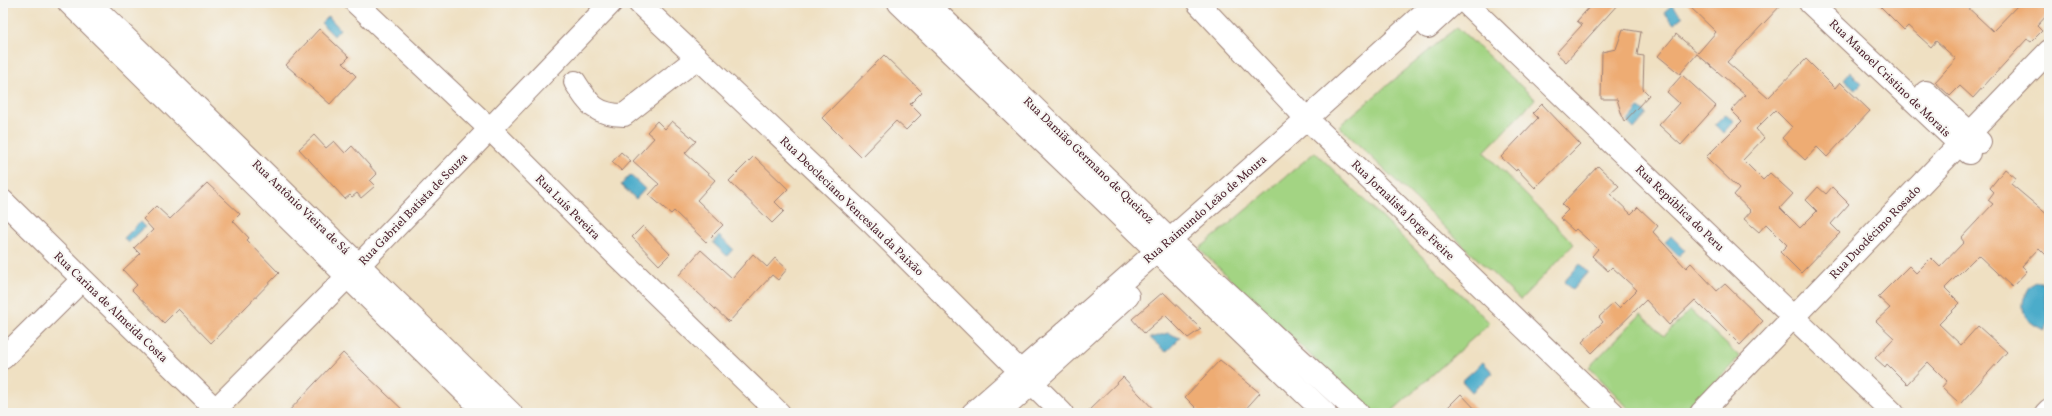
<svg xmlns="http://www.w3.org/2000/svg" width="2052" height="416" font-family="Vollkorn,serif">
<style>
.green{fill:#a3d483;stroke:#767a57}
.water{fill:#4bacca;stroke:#4a667a}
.building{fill:#eeac73}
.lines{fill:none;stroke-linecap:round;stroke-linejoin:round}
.minor-casing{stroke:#9c8076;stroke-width:24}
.minor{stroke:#fff;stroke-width:22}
.labels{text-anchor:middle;stroke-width:4;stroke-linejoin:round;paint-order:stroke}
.street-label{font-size:12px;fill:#4a1f2b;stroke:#f6f6f2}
</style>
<rect width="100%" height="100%" fill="#f6f6f2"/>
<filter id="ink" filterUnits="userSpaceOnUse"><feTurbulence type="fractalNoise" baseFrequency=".025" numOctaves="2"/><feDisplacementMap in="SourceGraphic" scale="8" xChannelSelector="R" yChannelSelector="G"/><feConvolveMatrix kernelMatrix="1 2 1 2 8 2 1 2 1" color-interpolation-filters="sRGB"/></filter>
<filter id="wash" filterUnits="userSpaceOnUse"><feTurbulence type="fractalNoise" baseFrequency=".012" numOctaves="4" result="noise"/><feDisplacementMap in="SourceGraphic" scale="16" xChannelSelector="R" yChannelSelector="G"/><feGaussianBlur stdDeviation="0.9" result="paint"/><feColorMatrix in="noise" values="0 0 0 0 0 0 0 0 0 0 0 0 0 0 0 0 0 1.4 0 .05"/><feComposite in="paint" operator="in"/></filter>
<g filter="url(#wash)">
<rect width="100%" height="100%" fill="#efe0c2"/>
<g class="green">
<path d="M1457,27L1535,99L1484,152L1574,244L1520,300L1339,126Z"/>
<path d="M1315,152L1490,323L1390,413H1371L1199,249Z"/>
<path d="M1690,310L1740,357L1684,413H1633L1589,367L1641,314L1664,336Z"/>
</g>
<g class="water">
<path d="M1672,5L1683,17L1674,24L1664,12Z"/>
<path d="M328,16L340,29L334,36L321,23Z"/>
<path d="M1850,72L1862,84L1856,90L1844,79Z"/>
<path d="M1639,108L1647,114L1634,129L1627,122Z"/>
<path d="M1726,114L1734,121L1723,133L1715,125Z"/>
<path d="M630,175L645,189L636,199L621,185Z"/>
<path d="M140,222L145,227L128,243L124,238Z"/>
<path d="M719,236L733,249L727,256L713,243Z"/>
<path d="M1671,236L1685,250L1679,256L1665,242Z"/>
<path d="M1580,264L1588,272L1572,290L1564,282Z"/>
<path d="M2036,282H2041C2047,288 2044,292 2045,300C2046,312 2052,319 2044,330C2038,327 2030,323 2026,317C2019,307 2025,287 2036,282Z"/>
<path d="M1168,333L1180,338L1166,352L1150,338Z"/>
<path d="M1483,362L1493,373L1472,392L1462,381Z"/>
</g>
<g id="blocks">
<g class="building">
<path d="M1593,3H1619L1566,62L1556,53L1582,25L1577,21Z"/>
<path d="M1686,3H1783L1727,62L1768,98L1806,59L1835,88L1840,82L1870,111L1827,157L1817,147L1805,160L1782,138L1792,127L1775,110L1756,129L1764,138L1743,160L1763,180L1770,173L1793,194L1780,208L1800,228L1817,211L1806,200L1818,187L1826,194L1832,187L1849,204L1831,224L1840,233L1801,273L1780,252L1787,245L1766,224L1759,232L1744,219L1751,211L1734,195L1739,189L1706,157L1742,121L1731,110L1745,95L1697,54L1680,74L1658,56L1676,34L1698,53L1716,32Z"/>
<path d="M1877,3H1963L1993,31L2020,3H2049V13L2037,26L2042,31L2031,42L2027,39L1973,98L1960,86L1950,96L1935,82L1956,59L1936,41L1931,47L1908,26L1904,30Z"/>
<path d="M319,29L349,57L343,63L356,76L330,104L286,65Z"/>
<path d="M1623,29L1641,32L1637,55L1644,56L1643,89L1649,95L1624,122L1617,99H1601L1602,52L1616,49Z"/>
<path d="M884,55L922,92L910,104L921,115L906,130L896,121L861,157L822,118Z"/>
<path d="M1682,75L1716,106L1681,145L1659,125L1679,103L1667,92Z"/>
<path d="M1542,104L1580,144L1535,188L1517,169L1516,171L1501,157L1538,118L1533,113Z"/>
<path d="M657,121L665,129L672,121L696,141L685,153L715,180L697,200L723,225L706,242L674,211L671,214L649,195L659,184L633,161L654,138L647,132Z"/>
<path d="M314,135L326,148L334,141L345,153L352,146L377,174L370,181L375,186L361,198L357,193L352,197L350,195L345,199L299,149Z"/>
<path d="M621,152L631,161L622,171L612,162Z"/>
<path d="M754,156L788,189L775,202L784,211L772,223L729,181Z"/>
<path d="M1598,166L1619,186L1610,194L1631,214L1638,207L1658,226L1653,232L1686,268L1691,263L1717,291L1725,284L1763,321L1740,345L1695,300L1669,325L1646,300L1592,353L1582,342L1603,322L1599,317L1614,303L1619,308L1637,290L1612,267L1608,271L1592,256L1598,249L1576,229L1574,231L1560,218L1568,210L1562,204Z"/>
<path d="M2005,169L2016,178L2011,184L2049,216V258L2039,248L2022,266L2027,271L2012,287L1978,255L1945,288L1960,303L1939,324L1961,345L1978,326L2007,352L1960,404L1942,387L1947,381L1928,362L1907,384L1887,364L1885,367L1875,358L1894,338L1876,321L1890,308L1878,297L1909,266L1916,273L1931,258L1940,267L1964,242L1961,238L1993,204L1988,200L1994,192L1990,188Z"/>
<path d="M207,183L240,214L233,221L249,238L247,240L279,273L211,343L178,309L164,323L132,290L137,285L123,270L140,254L134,248L153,230L143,219L156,206L170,219Z"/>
<path d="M643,226L670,254L659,265L632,237Z"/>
<path d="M701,250L732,278L753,254L767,267L775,258L787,269L778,280L772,275L729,322L679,275Z"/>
<path d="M1163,292L1201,329L1188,338L1165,315L1144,333L1132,319Z"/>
<path d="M343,353L406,413H287Z"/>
<path d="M1220,360L1260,393L1242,413H1201L1185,397Z"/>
<path d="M1123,377L1157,413H1086Z"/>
<path d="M1461,394L1479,413H1442Z"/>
</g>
</g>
</g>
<g filter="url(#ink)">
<use href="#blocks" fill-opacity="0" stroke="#9c8076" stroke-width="1"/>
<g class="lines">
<g class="minor-casing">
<g id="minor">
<path d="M69,3L486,413"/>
<path d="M90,3L511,413"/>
<path d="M356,3L490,129L615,254L779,413"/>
<path d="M639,3L872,223L1062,413"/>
<path d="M899,3L1325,413"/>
<path d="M927,3L1170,240L1358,413"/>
<path d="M1198,3L1306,118L1613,413"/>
<path d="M1466,3L1893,413"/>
<path d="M1810,3L1969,153"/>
<path d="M1428,27L1454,3"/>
<path d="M575,82C589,104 595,115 624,115L697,58"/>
<path d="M1926,92L1980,142"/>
<path d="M3,201L219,413"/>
<path d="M3,358L82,280"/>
<path d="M212,413L360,264L611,3"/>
<path d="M973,413L1282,141L1435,3"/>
<path d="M999,413L1128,296"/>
<path d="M1701,413L2049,51"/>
<path d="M2046,413L2049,410"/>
</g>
</g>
<use href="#minor" class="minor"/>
</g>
</g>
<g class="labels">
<g class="street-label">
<text transform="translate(1890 78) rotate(44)" y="4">Rua Manoel Cristino de Morais</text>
<text transform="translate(1089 160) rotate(44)" y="4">Rua Damião Germano de Queiroz</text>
<text transform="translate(852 206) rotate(44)" y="4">Rua Deocleciano Venceslau da Paixão</text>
<text transform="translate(301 207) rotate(44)" y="4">Rua Antônio Vieira de Sá</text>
<text transform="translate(568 207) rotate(45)" y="4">Rua Luís Pereira</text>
<text transform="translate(1680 208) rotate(44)" y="4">Rua República do Peru</text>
<text transform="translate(413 209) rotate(-46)" y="4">Rua Gabriel Batista de Souza</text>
<text transform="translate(1205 209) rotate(-41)" y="4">Rua Raimundo Leão de Moura</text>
<text transform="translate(1403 210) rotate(44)" y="4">Rua Jornalista Jorge Freire</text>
<text transform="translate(1875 232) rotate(-46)" y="4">Rua Duodécimo Rosado</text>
<text transform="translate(111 307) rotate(44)" y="4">Rua Carina de Almeida Costa</text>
</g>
</g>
<rect width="2052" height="416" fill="none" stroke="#f6f6f2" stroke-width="16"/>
</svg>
